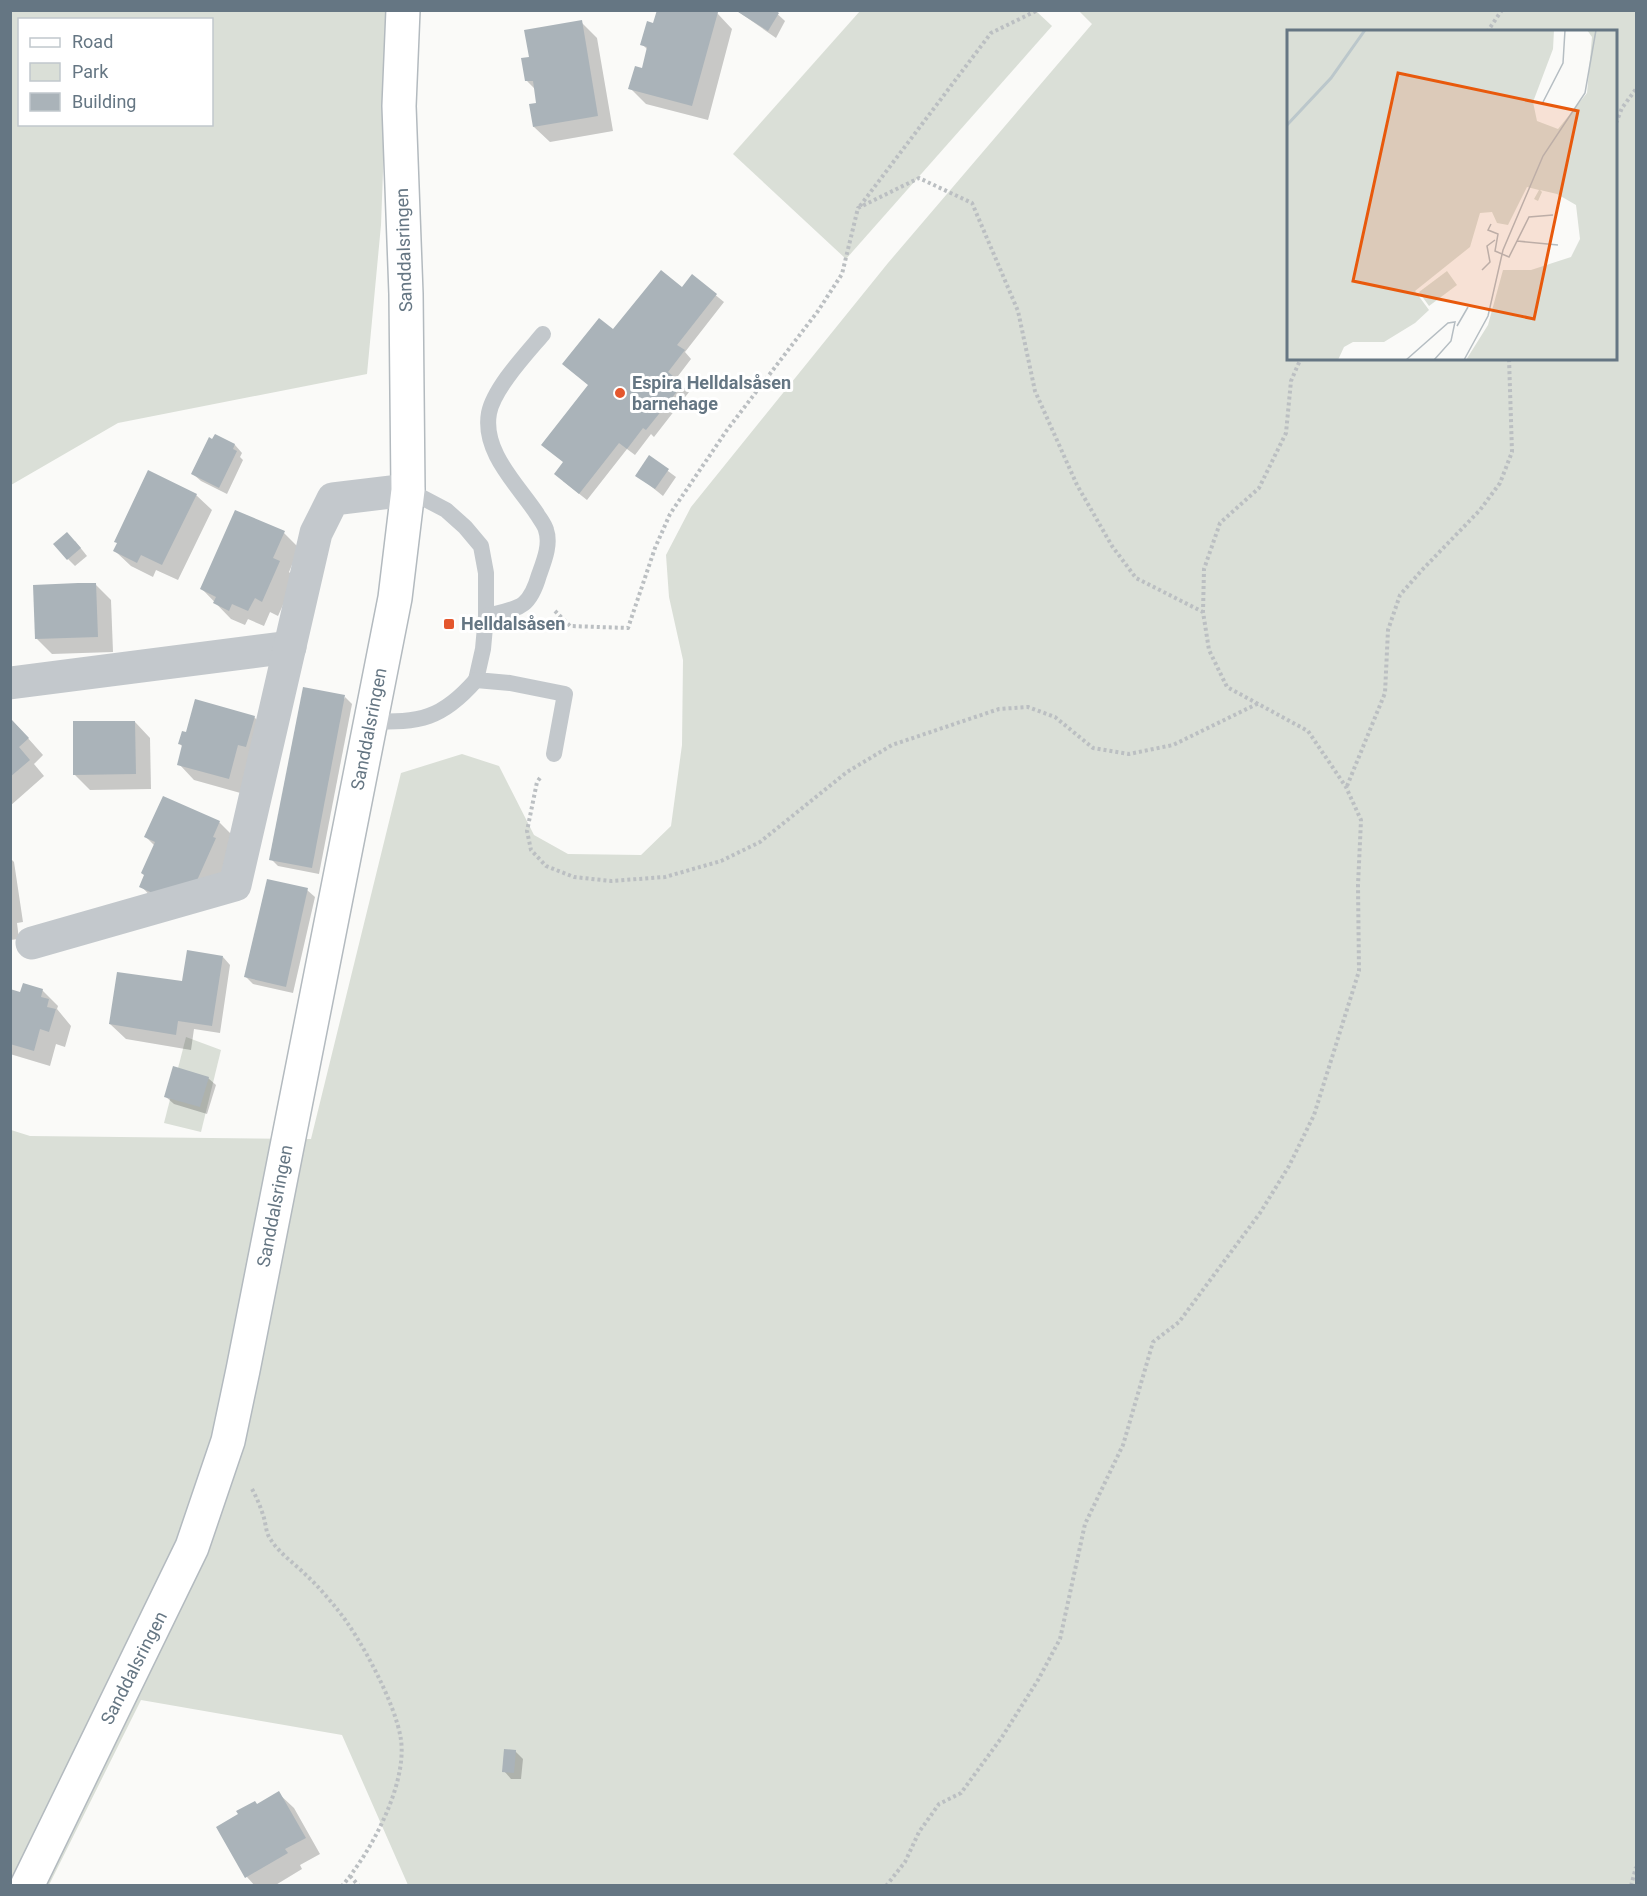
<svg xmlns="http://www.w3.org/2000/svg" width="1647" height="1896" font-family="Roboto,sans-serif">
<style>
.green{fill:#dadfd7;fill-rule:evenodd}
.shadow{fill:#0003}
.building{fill:#aab3b9}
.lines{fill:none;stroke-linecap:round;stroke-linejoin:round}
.secondary-casing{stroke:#b3babf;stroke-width:36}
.path{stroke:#bbbfc2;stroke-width:4;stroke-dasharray:3 3;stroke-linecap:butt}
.service{stroke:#c3c8cc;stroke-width:16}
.minor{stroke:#c3c8cc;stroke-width:33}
.secondary{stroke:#fff;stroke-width:33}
.poi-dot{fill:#e4572e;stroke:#fff;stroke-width:2}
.labels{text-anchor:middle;stroke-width:6;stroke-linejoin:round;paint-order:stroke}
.street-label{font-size:18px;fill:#657683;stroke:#fff}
.poi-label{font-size:18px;font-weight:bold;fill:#657683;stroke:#fff;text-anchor:start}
.inset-river{fill:none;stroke:#bbc7cb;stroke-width:3}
.inset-road{fill:none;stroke:#b5bdc2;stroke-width:1.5}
.view{fill:#e8590c;fill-opacity:0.15;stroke:#e8590c;stroke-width:3}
.inset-edge{fill:none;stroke:#657683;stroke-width:3}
</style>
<rect width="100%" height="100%" fill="#fafaf8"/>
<g class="green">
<path d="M11,11H389L381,225L367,374L118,423L11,485ZM20,20H212V124H20Z"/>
<path d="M860,11H1036L1052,26L846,259L733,154Z"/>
<path d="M1079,11H1636V1885H408L342,1735L141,1700L49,1885L11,1886V1130L30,1136L311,1139L401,773L462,754L499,766L534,835L568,854L641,855L671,826L682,745L683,660L669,597L666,555L691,507L888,263L1092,24ZM1288,32H1616V358H1288Z"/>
<path d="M186,1037L221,1050L201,1132L164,1123Z"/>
</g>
<g class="shadow">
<path d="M658,10H707L717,13L732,29L708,120L646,104L630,88L643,70L648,50L642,44L654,25Z"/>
<path d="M736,10H773L785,21L776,38Z"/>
<path d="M581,22L597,38L613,131L550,142L534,127L538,104L536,90L527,81L530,59Z"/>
<path d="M692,276L724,302L685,352L691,359L675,380L689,392L654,437L651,434L635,455L627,449L587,500L563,481L564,463L590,386L564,364L682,289Z"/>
<path d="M216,436L235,445L242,453L240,457L243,460L227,494L201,481L193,474Z"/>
<path d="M649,457L676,477L663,496L637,475Z"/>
<path d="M196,495L212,510L178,580L156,570L153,577L131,566L115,551Z"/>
<path d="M284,533L299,548L289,572L295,578L278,616L270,612L264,626L248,619L245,625L231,619L202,589Z"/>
<path d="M75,541L87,556L75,566L68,559Z"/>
<path d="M95,584L111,600L113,652L52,654L37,639Z"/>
<path d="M345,697L352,704L319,874L278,866L271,859Z"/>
<path d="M254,717L270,733L244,794L194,780L179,764L183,747L180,744L187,734Z"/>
<path d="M10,718L43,755L34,764L44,776L10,806Z"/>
<path d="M135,722L150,738L151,789L90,790L74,774Z"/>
<path d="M219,822L235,838L231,855L206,910L156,902L141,886L155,846L146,837Z"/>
<path d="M10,858L14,862L23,922L17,923L19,939L10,940Z"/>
<path d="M307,890L315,897L293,993L253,984L246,977Z"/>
<path d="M223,957L230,965L220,1033L194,1029L191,1050L126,1039L110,1024L184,983Z"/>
<path d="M10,990L21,993L42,990L58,1006L57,1009L71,1026L65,1047L56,1044L50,1066L10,1054Z"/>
<path d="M208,1078L216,1085L207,1114L174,1104L166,1097Z"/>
<path d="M515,1751L523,1759L521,1779H511L504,1771Z"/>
<path d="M278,1793L294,1808L320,1854L300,1865L302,1869L274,1886H255L247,1877L258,1805Z"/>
</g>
<g class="building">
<path d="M657,10L718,12L692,106L628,89L635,66L642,68L647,47L640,45L647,21L653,23Z"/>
<path d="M735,10H775L779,13L768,31Z"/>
<path d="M582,20L598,116L533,127L529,104L536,103L533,81H525L521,58L529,57L524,30Z"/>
<path d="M661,270L682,287L692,274L717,294L677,345L685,350L668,372L683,384L646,430L643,428L627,449L619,443L579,494L554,474L563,462L541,445L588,385L562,364L599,318L613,329Z"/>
<path d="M215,434L235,444L233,449L237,451L219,488L191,474L209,437L212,439Z"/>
<path d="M649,455L669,469L655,489L635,476Z"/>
<path d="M148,470L197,494L162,565L141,555L137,563L113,551L117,543L114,542Z"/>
<path d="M235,510L285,531L273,558L280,561L262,602L255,598L248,611L232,604L229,611L213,603L216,597L200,589Z"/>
<path d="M67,532L81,548L67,560L53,544Z"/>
<path d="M78,583H96L98,637L35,639L33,585Z"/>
<path d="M303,687L345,695L312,868L269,860Z"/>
<path d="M195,699L255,716L246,747L238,745L229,779L177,765L182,745L178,744L182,731L186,732Z"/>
<path d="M10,718L29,738L19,747L30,760L10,777Z"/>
<path d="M73,721H135L136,774L73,775Z"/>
<path d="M163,796L220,821L213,837L216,838L190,896L166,899L139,887L144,875L141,873L155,842L144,837Z"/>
<path d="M267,879L308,888L286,987L244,977Z"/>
<path d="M187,950L223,956L212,1026L178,1021L176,1035L109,1024L117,972L182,981Z"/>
<path d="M23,983L43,989L41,997L49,999L47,1007L56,1009L49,1032L40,1029L34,1051L10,1044V989L20,992Z"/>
<path d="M173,1066L209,1077L200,1107L164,1097Z"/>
<path d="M504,1749L516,1750L514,1773L502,1772Z"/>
<path d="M279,1791L306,1838L285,1849L288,1853L245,1878L216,1827L238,1814L236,1811L255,1801L257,1804Z"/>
</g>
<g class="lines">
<g class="secondary-casing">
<path id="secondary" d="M27,1886L192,1547L228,1441L243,1370L395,598L408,490L406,294L399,106L403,10"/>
</g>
<g class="path">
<path d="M1487,32L1502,10"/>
<path d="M1616,123L1622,108L1636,89"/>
<path d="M860,206L991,33L1038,10"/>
<path d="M555,611L570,626L628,628L655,548L670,514L727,430L818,311L842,274L858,208L919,178L972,203L1018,311L1035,391L1077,485L1112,546L1136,578L1203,612"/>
<path d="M540,778L537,782L527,831L531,850L546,866L574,877L611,881L665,877L721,861L760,842L847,772L892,745L999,709L1028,707L1055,717L1093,748L1129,754L1173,745L1259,703"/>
<path d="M1347,786L1385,693L1388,630L1400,595L1422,570L1480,510L1500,483L1512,452L1509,358"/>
<path d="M252,1489C257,1498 261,1508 264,1518C266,1525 266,1534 271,1540C280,1554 294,1563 306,1575C317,1585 328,1598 337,1609C360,1637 396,1704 401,1740C407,1785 371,1852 342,1886"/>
<path d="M350,1876L359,1886"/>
<path d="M886,1886L905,1862L919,1832L939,1804L961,1793L1002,1737L1038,1680L1060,1639L1085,1524L1123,1445L1153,1342L1179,1322L1260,1213L1289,1166L1314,1115L1359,971L1358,885L1361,820L1346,787L1308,731L1227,687L1209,650L1203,612L1204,569L1220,523L1259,488L1286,433L1291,381L1301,358"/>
<path d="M1631,1886L1636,1867"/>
</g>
<g class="service">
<path d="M408,490L446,510L465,527L481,546L486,573V616L483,649L476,680L510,683L565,694L554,754"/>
<path d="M486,616C518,608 529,610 539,575C544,561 551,544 546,530C545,525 540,519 537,514C518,485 482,452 489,413C494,388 527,353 543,334"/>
<path d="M370,721C420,723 442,719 476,680"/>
</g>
<g class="minor">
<path d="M10,683L290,647"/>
<path d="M32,943L235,885L316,533L333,499L408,490"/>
</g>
<use href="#secondary" class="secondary"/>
</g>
<g class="poi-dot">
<circle cx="620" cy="393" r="6"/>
<rect x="443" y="618" width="12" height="12" rx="3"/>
</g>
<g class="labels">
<g class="street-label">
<text transform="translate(404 250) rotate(-92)" y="6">Sanddalsringen</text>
<text transform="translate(369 729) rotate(-79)" y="6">Sanddalsringen</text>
<text transform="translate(275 1206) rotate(-79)" y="6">Sanddalsringen</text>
<text transform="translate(134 1668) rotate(-63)" y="6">Sanddalsringen</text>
</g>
<g class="poi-label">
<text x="632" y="389">Espira Helldalsåsen<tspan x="632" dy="21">barnehage</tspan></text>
<text x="461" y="630">Helldalsåsen</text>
</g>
</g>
<g transform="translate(1287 30)">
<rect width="330" height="330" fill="#fafaf8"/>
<path d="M0,0H267L266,19L246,72L250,91L271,99L300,63L305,7L300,0H330V330H179L201,295L216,240H244L284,227L293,209L289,175L270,164L253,160L255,162L251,171L247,169L252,160L240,157L221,195L210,193L205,182L193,183L183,217L128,261L142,280L128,293L97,312H66L57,317L51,330H0ZM160,241L170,255L142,276L132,262Z" fill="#dadfd7"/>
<path class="inset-river" d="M0,95L44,48L78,0"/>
<path class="inset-road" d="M255,74L276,33L278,0M204,194L201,200L211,204L208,221L222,227L242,187L266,185M230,211L271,215M195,240L203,232L200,216L208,210M170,296L181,277M119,330L161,293L168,292L164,311L147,330M177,330L201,286L216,220L256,126L298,63L309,0"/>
<path class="view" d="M111,43L291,81L247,289L66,251Z"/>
<rect width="330" height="330" class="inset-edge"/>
</g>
<rect width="1647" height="1896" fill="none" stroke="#657683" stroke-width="24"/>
<rect x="18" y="18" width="195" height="108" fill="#ffffff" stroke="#c1c8cd" stroke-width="1.5"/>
<rect x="30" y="38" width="30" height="9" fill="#ffffff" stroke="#c1c8cd" stroke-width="1.5"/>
<text x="72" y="48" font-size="18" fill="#657683">Road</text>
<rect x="30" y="63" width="30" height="18" fill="#dadfd7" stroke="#c1c8cd" stroke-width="1.5"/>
<text x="72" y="78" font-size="18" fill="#657683">Park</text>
<rect x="30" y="93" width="30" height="18" fill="#aab3b9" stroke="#c1c8cd" stroke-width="1.5"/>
<text x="72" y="108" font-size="18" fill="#657683">Building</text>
</svg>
